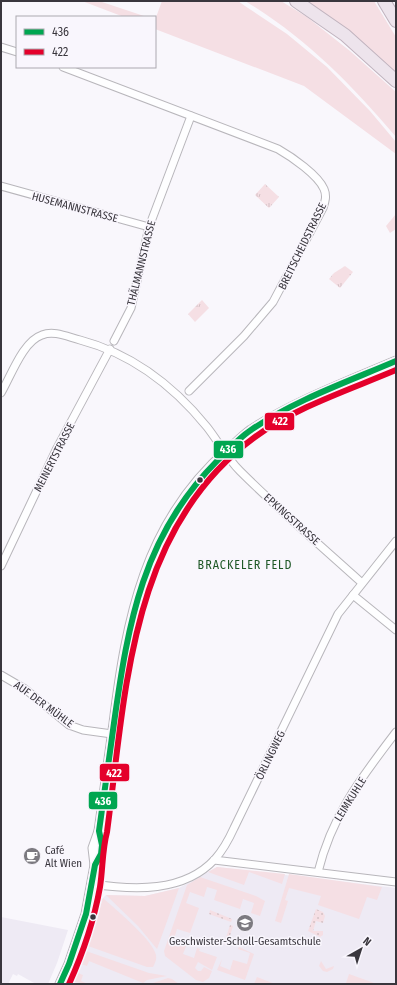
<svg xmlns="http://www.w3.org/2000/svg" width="397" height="985" font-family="'Fira Sans Condensed',sans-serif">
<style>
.built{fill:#eeeaf4}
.grass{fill:#f5dfe4}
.park{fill:url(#park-tufts)}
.garden{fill:url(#garden-dots)}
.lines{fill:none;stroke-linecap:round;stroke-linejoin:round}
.minor-casing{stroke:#b8b6bb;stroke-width:9}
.tertiary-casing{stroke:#b8b6bb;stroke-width:11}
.trunk-casing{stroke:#c0b3be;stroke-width:14}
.minor{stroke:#fefeff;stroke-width:7}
.tertiary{stroke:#fefeff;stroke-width:9}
.trunk{stroke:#ede4ec;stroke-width:12}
.bus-1-casing{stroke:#f9f6fd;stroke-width:9}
.bus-2-casing{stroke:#f9f6fd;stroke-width:9}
.bus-1{stroke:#00a651;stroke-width:6}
.bus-2{stroke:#e4002b;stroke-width:6}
.bus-dot{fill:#39363d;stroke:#f9f6fd;stroke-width:1.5}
.labels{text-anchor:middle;stroke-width:3;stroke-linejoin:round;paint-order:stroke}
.street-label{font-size:11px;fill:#39363d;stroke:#f9f6fd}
.poi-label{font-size:11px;fill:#39363d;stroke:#f9f6fd;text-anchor:start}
.neighbourhood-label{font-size:12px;letter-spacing:1px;fill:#1e5826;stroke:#f9f6fd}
.line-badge{stroke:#f9f6fd;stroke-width:1.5}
.badge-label{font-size:11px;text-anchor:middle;font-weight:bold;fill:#fff}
</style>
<defs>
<pattern id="park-tufts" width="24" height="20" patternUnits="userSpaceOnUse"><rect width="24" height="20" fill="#f5dfe4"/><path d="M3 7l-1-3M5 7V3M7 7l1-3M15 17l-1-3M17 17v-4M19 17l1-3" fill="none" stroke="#d3c0c4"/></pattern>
<pattern id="garden-dots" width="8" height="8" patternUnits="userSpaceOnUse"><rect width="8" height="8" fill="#f5dfe4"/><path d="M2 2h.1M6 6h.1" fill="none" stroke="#d3c0c4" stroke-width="1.8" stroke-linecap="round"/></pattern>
</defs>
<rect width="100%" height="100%" fill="#f9f7fc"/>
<g class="built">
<path d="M217,867L396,888V984H80L74,982L88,946L102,899L106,895L145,896L179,888Z"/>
<path d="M1,917L68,930L57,963L48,984H36L18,974L17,976L13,974L8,984H1Z"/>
</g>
<g class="grass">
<path d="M82,1H99L147,17H124Z"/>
<path d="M162,1H238L245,6L287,34L327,67L370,111L396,142V154L304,86L155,29V20Z"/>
<path d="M245,1H281L307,17L350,51L396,92V137C351,84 305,37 245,1Z"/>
<path d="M304,1H374L396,37V75Z"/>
<path d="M396,214V229L390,233L386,226Z"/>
<path d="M217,867L285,874L282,884L249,872L244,885L208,872Z"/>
<path d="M289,874L382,887L377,900L367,897L359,919L318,905L321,896L289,888L285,900L288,901L281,923L275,921Z"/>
<path d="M200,877L256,896L265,901L260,916L251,913L254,903L243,899L240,909L214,900L217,890L207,887L204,897L190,892L186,903L199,908L190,933L177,929L174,939L187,944L183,954L194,958L197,948L200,949L199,951L217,957L212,970L198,962L195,968L198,971H201L204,967L212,971L209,978L203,982L196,980L165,956L164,951L187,885Z"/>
<path d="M179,888L157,949L138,926L106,895L145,896Z"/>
<path d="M103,898C114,908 154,941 156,955C157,959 155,963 153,967H147L88,946Z"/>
<path d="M239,947L254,954L245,980L217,970L222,959L220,966L230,970L233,960L247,964L250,953L238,949Z"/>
<path d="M86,951L149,973L167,976L147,980L143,983L89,961L87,966L81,964Z"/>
<path d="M321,961L326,969L334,966L333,969L327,972L323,971L319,966Z"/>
<path d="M78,973L83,975L81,981L88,984L74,982Z"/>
<path d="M349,974L377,984L346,983Z"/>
<path d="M257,977L275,984H254Z"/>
<path d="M168,978L172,979L179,984H150Z"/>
</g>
<g class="park">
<path d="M265,184L279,197L269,208L255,195Z"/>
<path d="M345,266L353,272L340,288L329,279L334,273Z"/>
<path d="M202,300L209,308L195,322L188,314Z"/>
</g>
<g class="garden">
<path d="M316,909L323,912L325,916L323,923L316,921L313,931H323V935L320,937L308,931Z"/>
<path d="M210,910L232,919L231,922L209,914Z"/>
<path d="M230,925L233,926L227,945L224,944Z"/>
</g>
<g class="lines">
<g class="minor-casing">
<g id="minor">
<path d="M1,47L17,52"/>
<path d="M63,67L278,149C292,157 318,175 324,189C327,196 325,202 323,208L273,302L244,336L189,391"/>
<path d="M1,186L149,227"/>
<path d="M114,341L131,308L149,227L191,116"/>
<path d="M1,393C11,376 23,341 42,335C54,330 68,337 80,340C133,354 173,385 207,427C218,441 227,458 240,471C279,510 321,546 362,583"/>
<path d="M1,566L57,448L110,349"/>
<path d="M353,595L396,630"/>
<path d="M1,675L25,689L69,725L83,730L112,734"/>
<path d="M214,860L396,882"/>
<path d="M318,872C332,815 361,778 396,732"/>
<path d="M92,884C133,890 184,893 215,859C223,850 229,839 234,828L338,614L396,541"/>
</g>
</g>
<g class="tertiary-casing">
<g id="tertiary">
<path d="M95,865L93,848L99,831C104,795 109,759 114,723C127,619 145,522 228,450C236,443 243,436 251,430C296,401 347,382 396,361"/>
<path d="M60,984L69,964L86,914L95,865L101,854L102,845L99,831"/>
</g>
</g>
<g class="trunk-casing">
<g id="trunk">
<path d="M296,1L345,35L396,81"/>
<path d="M384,1L396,21"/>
</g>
</g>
<use href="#minor" class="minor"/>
<use href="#tertiary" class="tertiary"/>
<use href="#trunk" class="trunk"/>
<g class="bus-1-casing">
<path id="bus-1" d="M60,984L69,964L86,914L95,865L101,854L102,845L99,831C104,795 109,759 114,723C128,623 143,535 217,461C228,450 239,438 251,430C295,400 347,382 396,361"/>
</g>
<g class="bus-2-casing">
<path id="bus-2" d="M69,984C83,953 94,921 100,887C103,868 102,851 107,832C126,692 129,529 255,437C296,407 349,390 396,370"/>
</g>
<use href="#bus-1" class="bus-1"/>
<use href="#bus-2" class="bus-2"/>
</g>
<defs>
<g id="cafe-disc" transform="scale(0.9)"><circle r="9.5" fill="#7c7a80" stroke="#f9f6fd"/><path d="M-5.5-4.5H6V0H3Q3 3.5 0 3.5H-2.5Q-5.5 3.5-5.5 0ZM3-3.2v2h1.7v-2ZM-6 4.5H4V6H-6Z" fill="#fff"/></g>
<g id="school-disc" transform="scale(0.9)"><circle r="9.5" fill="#7c7a80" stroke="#f9f6fd"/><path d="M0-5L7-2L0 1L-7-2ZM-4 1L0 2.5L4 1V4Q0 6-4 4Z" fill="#fff"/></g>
</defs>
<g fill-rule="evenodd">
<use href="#cafe-disc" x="32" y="856"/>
<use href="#school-disc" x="245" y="923"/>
</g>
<g class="bus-dot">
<circle cx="200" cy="480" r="3.5"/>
<circle cx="93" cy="917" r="3.5"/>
</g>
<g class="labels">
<g class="street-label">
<text transform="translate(75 207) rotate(15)" y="4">HUSEMANNSTRASSE</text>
<text transform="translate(302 246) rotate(-64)" y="4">BREITSCHEIDSTRASSE</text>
<text transform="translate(141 263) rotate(-76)" y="4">THÄLMANNSTRASSE</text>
<text transform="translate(54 457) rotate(-63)" y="4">MEINERTSTRASSE</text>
<text transform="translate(292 519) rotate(42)" y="4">EPKINGSTRASSE</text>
<text transform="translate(44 704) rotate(36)" y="4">AUF DER MÜHLE</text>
<text transform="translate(270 755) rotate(-64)" y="4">ÖRLINGWEG</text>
<text transform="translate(350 799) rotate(-58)" y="4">LEIMKUHLE</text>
</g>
<g class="poi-label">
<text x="45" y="854">Café<tspan x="45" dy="13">Alt Wien</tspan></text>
<text x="245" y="945" text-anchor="middle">Geschwister-Scholl-Gesamtschule</text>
</g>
<g class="neighbourhood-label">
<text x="245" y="569">BRACKELER FELD</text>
</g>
</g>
<g class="line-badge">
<rect x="264" y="412" width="31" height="19" rx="4" fill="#e4002b"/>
<rect x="213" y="440" width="31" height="19" rx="4" fill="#00a651"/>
<rect x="99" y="763" width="31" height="19" rx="4" fill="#e4002b"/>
<rect x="88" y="791" width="30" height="19" rx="4" fill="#00a651"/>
</g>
<g class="badge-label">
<text x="280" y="425">422</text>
<text x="228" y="453">436</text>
<text x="114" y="777">422</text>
<text x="103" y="805">436</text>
</g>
<rect width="397" height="985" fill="none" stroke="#39363d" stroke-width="4"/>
<rect x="16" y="16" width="140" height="52" fill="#f9f6fd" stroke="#aca9b0"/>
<rect x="24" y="29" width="20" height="6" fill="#00a651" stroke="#aca9b0"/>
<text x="52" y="36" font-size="12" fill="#39363d">436</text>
<rect x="24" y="49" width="20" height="6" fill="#e4002b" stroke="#aca9b0"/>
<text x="52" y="56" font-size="12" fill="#39363d">422</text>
<g transform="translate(361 949) rotate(39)" stroke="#f9f6fd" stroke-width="3" paint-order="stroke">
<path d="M0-3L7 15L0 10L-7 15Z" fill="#39363d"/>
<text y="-6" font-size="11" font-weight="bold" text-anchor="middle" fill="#39363d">N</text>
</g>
</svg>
